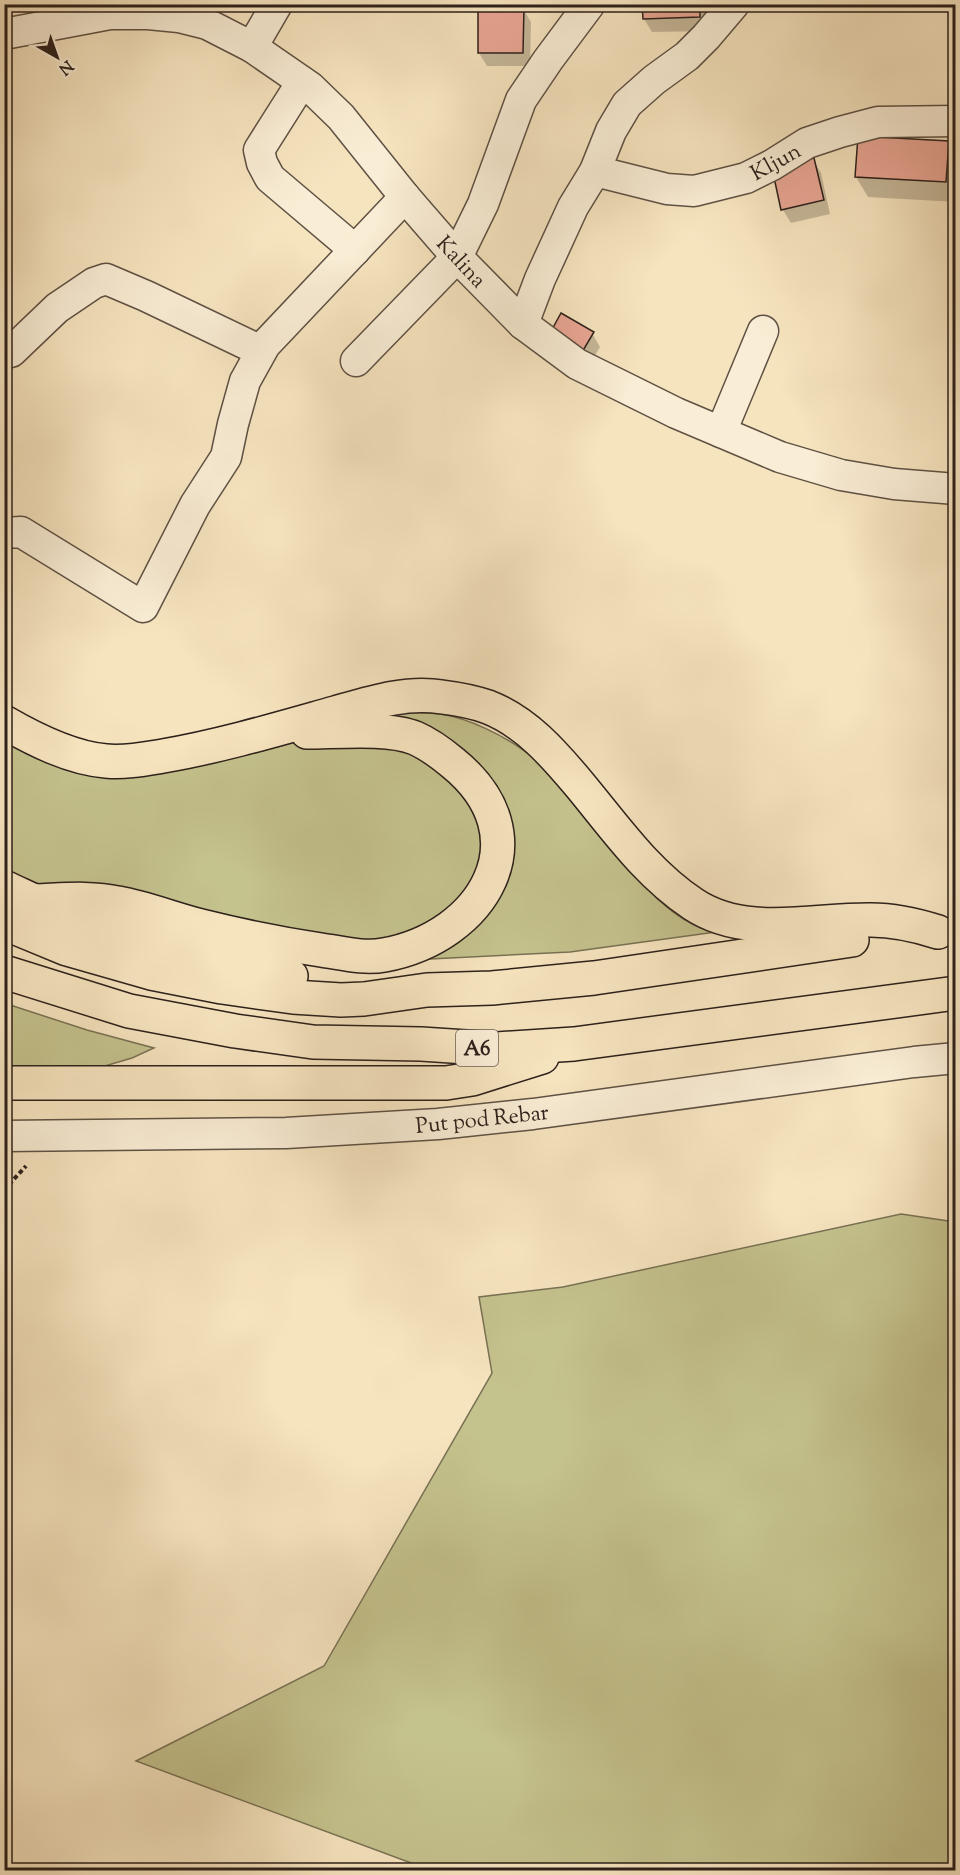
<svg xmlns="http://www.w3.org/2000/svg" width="960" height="1875" font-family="'Sorts Mill Goudy',serif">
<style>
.green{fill:#c4c28d;stroke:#787154;stroke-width:1.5}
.shadow{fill:#0003}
.building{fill:#e9a694;stroke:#2c201b;stroke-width:1.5}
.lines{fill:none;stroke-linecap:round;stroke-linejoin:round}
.minor-casing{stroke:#5e5144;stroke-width:33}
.highway-casing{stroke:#2c201b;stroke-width:36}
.path{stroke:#2c201b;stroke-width:4;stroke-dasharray:4.5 3;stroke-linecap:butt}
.minor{stroke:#f9edd5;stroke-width:30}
.highway{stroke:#f6e4bf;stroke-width:33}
.labels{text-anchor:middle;stroke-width:6;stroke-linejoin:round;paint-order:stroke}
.shield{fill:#f9edd5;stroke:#6a5e53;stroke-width:1.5}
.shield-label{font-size:21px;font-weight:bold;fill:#2c201b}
.street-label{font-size:22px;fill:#2c201b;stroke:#f9edd5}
</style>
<rect width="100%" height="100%" fill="#f6e4bf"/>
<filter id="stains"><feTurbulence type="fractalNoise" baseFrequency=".00333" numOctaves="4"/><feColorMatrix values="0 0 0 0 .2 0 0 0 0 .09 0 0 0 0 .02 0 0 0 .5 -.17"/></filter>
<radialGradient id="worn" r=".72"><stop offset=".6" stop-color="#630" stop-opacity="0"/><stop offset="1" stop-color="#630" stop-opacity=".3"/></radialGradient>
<g class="green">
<path d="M391,712C408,712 424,712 441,714C468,718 505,736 527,753C547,769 563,791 579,811C598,834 618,857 639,879C660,903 684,926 716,932L570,952L410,960L443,944L505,809L373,720Z"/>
<path d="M4,737L41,755L272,741L357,742L422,754L471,801L488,845L466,903L376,948L59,892L5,876Z"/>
<path d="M4,1003L87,1030L154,1048L132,1058L98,1068L5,1066Z"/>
<path d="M901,1214L955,1222V1870H430L136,1761L324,1666L492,1373L479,1297L563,1287Z"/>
</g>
<g class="shadow">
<path d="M644,4H706L707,31L652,32L644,19Z"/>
<path d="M523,9L531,22L530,66H487L479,53Z"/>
<path d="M948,143L956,156V202L868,197L856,177Z"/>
<path d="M813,160L821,173L830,214L791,223L783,210Z"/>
<path d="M592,333L600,347L589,366L558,348Z"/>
</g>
<g class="building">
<path d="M642,4H700V17L643,19Z"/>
<path d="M478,7H524L523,53H478Z"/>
<path d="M858,136L949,141L946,182L855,177Z"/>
<path d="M814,158L824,200L781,210L772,168Z"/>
<path d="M561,313L594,332L581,354L549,335Z"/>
</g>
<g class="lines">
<g class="minor-casing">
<g id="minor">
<path d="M4,34L110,14H148L179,17L207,24L252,47L310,87L341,117L405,197L457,257L523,324L577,364L676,413L780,457L841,475L894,484L956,489"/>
<path d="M252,47L277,4"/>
<path d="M302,82L259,150L262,163L270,178L355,250"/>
<path d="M595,171L667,189L694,191L746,178L772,165L807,143L840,132L878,122L956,121"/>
<path d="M523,324L540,279L573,207L595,171L611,131L627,104L654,80L687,56L706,37L734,4"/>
<path d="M4,353L11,352L57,308L94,283L106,279L146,296L261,351"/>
<path d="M356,361L457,257L483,204L521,100L548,60L589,5"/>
<path d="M721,432L763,331"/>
<path d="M4,533L21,532L143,607L195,505L226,457L233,424L245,381L265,345L405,197"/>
<path d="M4,1136L286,1133L438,1124L533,1114L914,1062L956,1058"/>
</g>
</g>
<g class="highway-casing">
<g id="highway">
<path d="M4,722C35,740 71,758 106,761C125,763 145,759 163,756C221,746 278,729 335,713C370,703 406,691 442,697C458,699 474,702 488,707C526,722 553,753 579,784C614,826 646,873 693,904C745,939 814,919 871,920C895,920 916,925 938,932"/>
<path d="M4,887C28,898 52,910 76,919C147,943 218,962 291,976"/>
<path d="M36,901C63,900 91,897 118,903C146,908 173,919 201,926C241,936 281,944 321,950C342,953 364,959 384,955C483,937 544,837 453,763C441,753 429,744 415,738C389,727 336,732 307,732"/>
<path d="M4,923L67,949L151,973L222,987L293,997L341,1000L364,999L427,990L492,988L594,978L852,940"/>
<path d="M4,972L129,1011L235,1031L313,1042L421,1044L497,1049L574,1044L956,993"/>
<path d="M4,1083H446L472,1079L542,1057"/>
</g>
</g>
<path class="path" d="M4,1190L26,1166"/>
<use href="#minor" class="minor"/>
<use href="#highway" class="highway"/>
</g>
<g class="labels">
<rect class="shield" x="456" y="1030" width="42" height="36" rx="4.5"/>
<g class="shield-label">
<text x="477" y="1055">A6</text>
</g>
<g class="street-label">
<text transform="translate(775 161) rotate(-29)" y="8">Kljun</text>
<text transform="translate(462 261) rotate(47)" y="8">Kalina</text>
<text transform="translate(482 1118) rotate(-6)" y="8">Put pod Rebar</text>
</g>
</g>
<rect width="960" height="1875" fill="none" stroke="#f6e4bf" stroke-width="24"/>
<rect x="6" y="6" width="948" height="1863" fill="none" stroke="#2c201b" stroke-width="3"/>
<rect x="12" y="12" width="936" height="1851" fill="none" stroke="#2c201b" stroke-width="1.5"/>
<g transform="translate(57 57) rotate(140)" stroke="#f9edd5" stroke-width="4.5" paint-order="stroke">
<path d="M0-4.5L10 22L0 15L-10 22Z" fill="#2c201b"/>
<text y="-9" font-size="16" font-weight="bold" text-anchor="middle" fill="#2c201b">N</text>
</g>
<rect width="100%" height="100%" filter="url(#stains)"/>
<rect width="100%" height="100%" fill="url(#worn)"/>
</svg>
